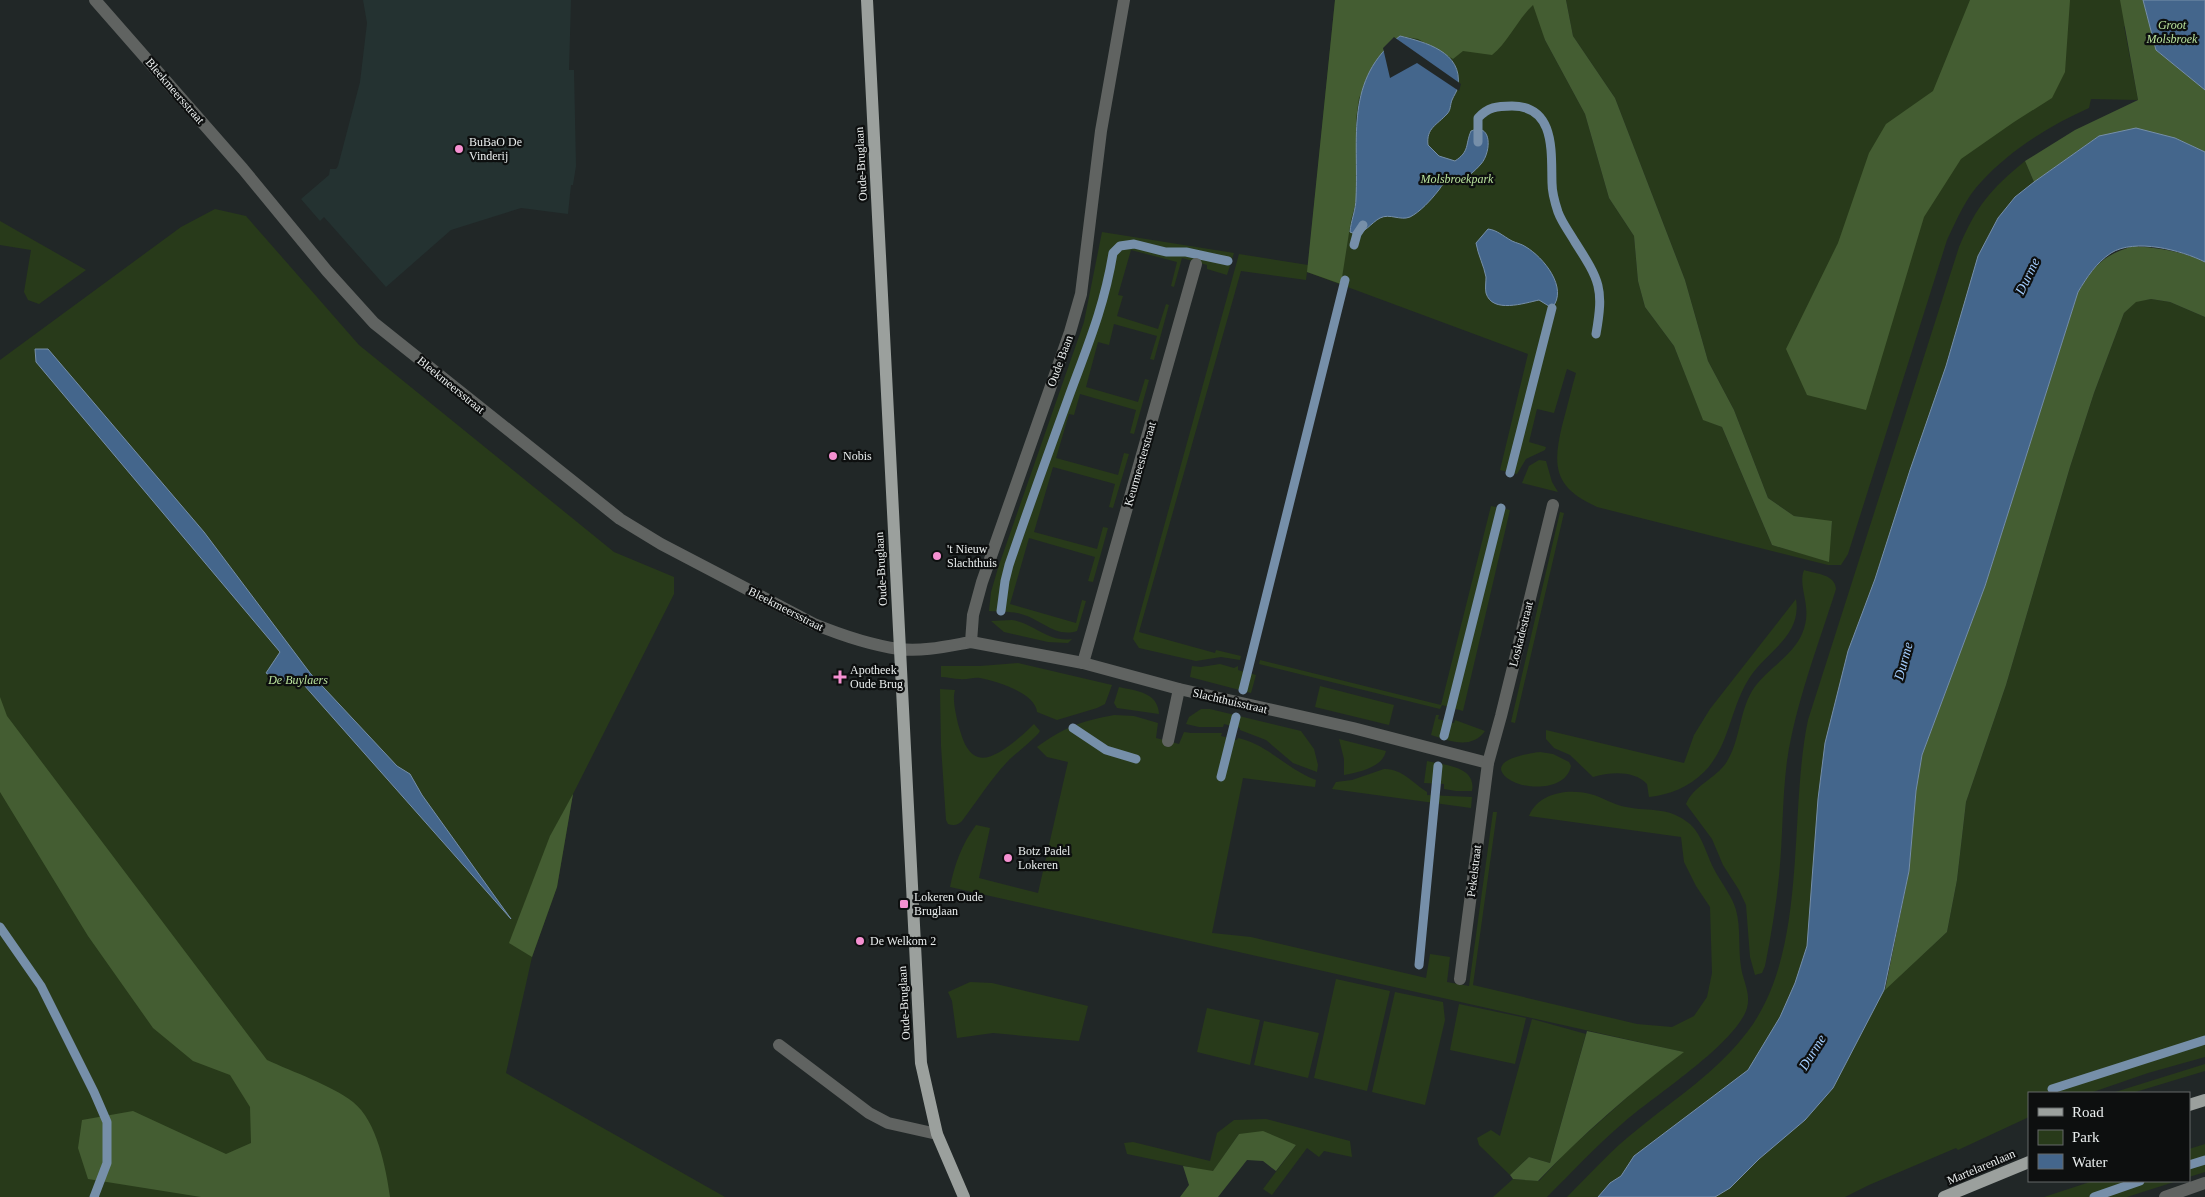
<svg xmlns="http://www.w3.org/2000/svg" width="2205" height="1197" font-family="Georgia,serif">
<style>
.built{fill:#243231}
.green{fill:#283a1a}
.forest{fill:#445d32}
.water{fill:#44668c;stroke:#768fa9}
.pier{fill:#212727}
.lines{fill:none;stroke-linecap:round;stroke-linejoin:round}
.stream{stroke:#768fa9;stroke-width:9}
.street{stroke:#606361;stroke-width:12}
.primary{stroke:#9ba09d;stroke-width:12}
.poi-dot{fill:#f590d1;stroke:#0d0f0f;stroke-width:2}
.labels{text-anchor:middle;stroke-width:4.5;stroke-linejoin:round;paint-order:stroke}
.park-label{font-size:12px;font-style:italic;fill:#b9e29c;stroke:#0d0f0f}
.street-label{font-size:12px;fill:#eaeeee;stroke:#0d0f0f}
.poi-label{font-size:12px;fill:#eaeeee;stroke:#0d0f0f;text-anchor:start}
.water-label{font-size:14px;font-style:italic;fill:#a4ceff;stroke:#0d0f0f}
</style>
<rect width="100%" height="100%" fill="#212727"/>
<path class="built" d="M363,0H571L569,70H574L576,166L573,185H571L568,214L521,208L451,230L386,287L324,217L320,221L301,199L329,175L330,169H336L338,166L360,82L367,23Z"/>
<g class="green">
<path d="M1335,0H1535L1545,40L1585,114L1609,198L1634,236L1638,281L1645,307L1674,346L1703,419L1722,427L1772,545L1828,561L1832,522L1794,516L1768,498L1734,410L1708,361L1685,280L1615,98L1573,36L1566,0H2205V95L2124,26L2138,100L2091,99L2089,108C2051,125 2011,149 1982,181C1966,197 1957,219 1947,240L1848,554L1841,565H1828L1597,507C1555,488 1552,468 1562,426C1567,408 1571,390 1576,373L1567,369L1554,413L1537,409L1529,442L1546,447L1545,450L1526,459L1517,474L1500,470L1528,354L1307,272L1306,280L1241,271L1139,632L1215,653L1216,650L1241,656L1240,660L1221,657L1196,661L1139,648L1133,639L1239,254L1308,265Z"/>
<path d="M2025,161L2034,182L2015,197L1998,218L1978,256L1946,366L1875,579L1848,651L1825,743L1818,799L1807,946L1795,983L1780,1017L1748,1070L1634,1156L1621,1176L1610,1183L1598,1197H1567C1590,1174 1612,1149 1638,1129C1676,1098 1718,1071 1748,1031C1809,950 1788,816 1808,720L1959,247C1977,205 1990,190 2025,161Z"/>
<path d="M215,209L246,216L359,345L614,552L674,577V594L573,794L557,887L532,957L506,1073L725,1197H0V360L181,227Z"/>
<path d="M0,221L86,270L39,304L28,300L24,292L31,250L0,245Z"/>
<path d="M1102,232L1234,253L1227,275L1207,269V265L1182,258L1174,287L1171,286L1177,262L1131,250L1118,295L1123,296L1117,316L1158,329L1166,304L1169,305L1154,360L1150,359L1157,336L1114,324L1109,345L1098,342L1086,387L1138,402L1145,379L1149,380L1134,434L1130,433L1136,410L1080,394L1074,415L1069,414L1056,458L1118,475L1124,453L1129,454L1113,508L1109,507L1115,484L1053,467L1034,532L1097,549L1103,527L1108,528L1093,582L1088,581L1095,557L1029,538L1010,604L1076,623L1082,600L1086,601L1077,631C1055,638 1041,619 1021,614C1011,611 999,612 989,611L991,592L998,568L1084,322Z"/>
<path d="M2151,299L2170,302L2205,317V1057L2148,1073L2090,1093H2029V1117L1958,1150L1956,1148L1869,1185L1845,1197H1715L1730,1188L1759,1159L1805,1120L1833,1088L1884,990L1947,932L1957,880L1966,802L2006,685L2070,467L2094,393L2124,313L2136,301Z"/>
<path d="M1539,460L1546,461L1552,482L1558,492L1522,483L1529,466Z"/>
<path d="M1491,506L1510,510L1463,711L1442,705L1440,709L1259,664L1260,660L1441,705Z"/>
<path d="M1560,512L1564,513L1515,723L1511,722Z"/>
<path d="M1804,570C1816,574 1835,574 1836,589C1818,646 1796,702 1787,761C1782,799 1783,838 1779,876C1776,906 1771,936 1765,966L1762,973L1755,975L1750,957L1746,905L1739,890L1723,865L1712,839L1686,804C1692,787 1716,778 1726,763C1740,742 1739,713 1752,691C1766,669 1792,657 1802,634C1814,607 1797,588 1804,570Z"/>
<path d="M1796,599C1802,636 1767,651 1750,677C1730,707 1730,746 1704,772C1689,787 1669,795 1649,797L1647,784C1634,770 1610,772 1593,777L1570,755L1554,748L1546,739V730L1684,763L1694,735L1710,709Z"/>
<path d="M1012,620C1033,623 1049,643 1072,639L1068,643L1048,642L1004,632L991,621Z"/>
<path d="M1018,663L1112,685L1105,704L1097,708L1057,720L1037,712C1036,693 996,681 980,678C973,677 967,680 960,679C954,679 947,677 941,677V666H980Z"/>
<path d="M1220,664L1234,668L1238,666V670L1256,675L1251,693L1190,677L1192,666L1201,667Z"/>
<path d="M1320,686L1394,705L1389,725L1315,707Z"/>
<path d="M1119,687C1136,691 1158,692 1159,714L1117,708L1114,703Z"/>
<path d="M940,689L955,690C952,700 956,714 958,724C962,736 965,752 978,757C993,763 1024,734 1034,724L1040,731C1037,737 1015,754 1008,761C991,779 977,801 962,821C958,825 954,826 948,824L946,820L941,746Z"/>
<path d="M1201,709H1210L1301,731L1314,749L1318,765L1317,772L1293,763L1266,740L1240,730V728L1224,724L1223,727H1199L1186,724L1189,717Z"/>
<path d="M1114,715L1134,716L1158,723L1156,738L1179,744L1184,732L1191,733H1222L1221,736L1237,740L1238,738C1269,745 1286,769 1316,780L1315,787L1243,778L1212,933L1251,937L1426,978L1430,954L1450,957L1447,982L1469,986L1493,812H1497L1473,985L1637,1024L1672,1027L1694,1016L1707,997L1712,973L1710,907L1696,886L1684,862L1681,837L1529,816C1538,793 1568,788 1590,794C1603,797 1613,805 1626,807C1651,812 1668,806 1690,824C1703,836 1706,855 1715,871C1722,884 1732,896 1736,910C1741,928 1738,948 1741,967C1743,981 1751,993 1747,1008C1736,1044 1652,1097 1623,1123C1596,1146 1572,1172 1547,1197H1493L1513,1179L1539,1181L1567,1151L1642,1084L1683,1052L950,887C955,863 962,844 976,825L990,828L979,878L1038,893L1068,762L1047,757L1037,747C1064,727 1082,721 1114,715Z"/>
<path d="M1436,715H1439L1438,719L1454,723L1455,720L1485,731C1471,750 1450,741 1431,735Z"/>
<path d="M1339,739L1386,751C1382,768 1359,772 1344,775V759Z"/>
<path d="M1540,752L1553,754L1569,762L1571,766C1566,791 1524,791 1507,778C1485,760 1530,753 1540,752Z"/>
<path d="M1427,761C1443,765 1477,766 1472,791H1456L1444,789V784L1424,783Z"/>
<path d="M1384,769C1401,768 1413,783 1427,792V795L1472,797L1471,808L1332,789L1336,782L1352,780Z"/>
<path d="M1336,979L1390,991L1367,1091L1314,1078Z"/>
<path d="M970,982L992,983L1088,1006L1079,1041L993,1033L957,1038L952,1001L948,992Z"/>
<path d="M1395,992L1443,1002L1445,1020L1425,1105L1372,1092Z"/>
<path d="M1459,1004L1526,1018L1515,1064L1450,1050Z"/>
<path d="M1207,1008L1260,1020L1250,1065L1197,1052Z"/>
<path d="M1532,1019L1586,1034L1550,1163L1529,1157L1510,1175L1479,1145L1477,1138L1491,1130L1500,1136Z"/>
<path d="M1264,1021L1319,1033L1308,1078L1254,1065Z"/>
<path d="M2205,1064V1071L2132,1093H2112Z"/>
<path d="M1266,1119L1350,1141L1352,1157L1324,1151L1319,1157L1307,1148L1272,1195L1263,1189L1296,1145L1239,1134L1213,1172L1127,1154L1124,1143L1133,1142L1210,1161L1217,1133L1234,1120Z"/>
<path d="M2205,1144V1172L2189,1177V1149Z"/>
<path d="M2093,1181H2177L2127,1197H2044Z"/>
</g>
<g class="forest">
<path d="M1335,0H1566L1573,36L1615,98L1685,280L1708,361L1734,410L1768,498L1794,516L1832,521L1829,562L1772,545L1722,427L1703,420L1674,346L1645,307L1638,281L1634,236L1609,198L1585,114L1545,40L1533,5C1517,20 1509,41 1492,55L1463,51L1453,59L1418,39L1400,36L1389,44L1375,64L1359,98L1356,119V202L1351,220L1341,284L1307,272Z"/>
<path d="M1970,0H2070L2065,72L2052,98L2014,122L1961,159L1924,217L1866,410L1807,395L1786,349L1838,243L1869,153L1886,124L1933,91Z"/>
<path d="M2120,0H2143L2156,50L2205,90V152L2175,138L2099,136L2034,182L2025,161L2075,130L2138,100Z"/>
<path d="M2133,246C2159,248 2182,251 2205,262V317L2170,302L2151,299L2136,302L2124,313L2094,393L2070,467L2006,685L1966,802L1957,880L1947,932L1885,990L1909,871L1916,791L1922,755L1985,586L2078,292C2095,265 2102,256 2133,246Z"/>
<path d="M0,697L7,716L267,1060C293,1072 331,1085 353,1102C377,1121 386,1168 390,1197H201L88,1179L78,1148L82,1120L133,1111L226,1154L251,1143L250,1107L230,1075L193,1061L153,1028L88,936L0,792Z"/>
<path d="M573,794L557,887L532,957L509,943L550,836Z"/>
<path d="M1587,1031L1684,1052C1632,1091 1583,1134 1538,1181L1513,1179L1510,1175L1529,1157L1550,1163Z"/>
<path d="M1263,1131L1296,1145L1276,1171L1263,1161L1247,1160L1218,1197H1180L1189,1185L1183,1166L1213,1171L1239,1134Z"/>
</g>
<g class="water">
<path d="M2143,0H2205V90L2156,50Z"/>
<path d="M1400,36C1425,42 1463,52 1458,86C1457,92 1454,95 1452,100C1450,105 1451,110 1447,114C1437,125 1426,128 1428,145L1439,156L1455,161C1470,151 1465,145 1471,131C1493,122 1491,153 1481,164C1474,172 1467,178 1457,181C1453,181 1449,181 1445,183C1442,184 1440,189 1438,191C1431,200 1420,212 1410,217C1400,221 1390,213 1380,218C1371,223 1365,233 1355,234L1350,232C1351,220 1356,210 1356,198C1359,138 1344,79 1400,36Z"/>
<path d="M2136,128L2175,138L2205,152V262C2181,250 2135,238 2111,253C2096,263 2087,277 2078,292L1985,586L1922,755L1916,791L1909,871L1884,990L1833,1088L1805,1120L1759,1159L1730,1188L1715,1197H1598L1610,1183L1621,1176L1634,1156L1748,1070L1780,1017L1795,983L1807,946L1818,799L1825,743L1848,651L1875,579L1910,470L1946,366L1978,256L1998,218L2015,197L2034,182L2099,136Z"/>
<path d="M1488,229C1497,230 1503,236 1512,241C1516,243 1522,244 1526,247C1543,257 1569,288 1552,308L1539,300C1525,303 1492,314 1486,293C1485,288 1486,282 1486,277C1484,266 1478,255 1476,243Z"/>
<path d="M35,349H48L204,532L310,673L397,766L410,774L422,795L511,919L296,676L281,682L266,673L280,652L36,362Z"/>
</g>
<path class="pier" d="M1394,37L1461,84L1459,91L1417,63L1390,78L1383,48Z"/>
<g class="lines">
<g class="stream">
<path d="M1478,142V118C1488,107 1497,106 1512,106C1556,106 1551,153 1552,183C1552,192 1555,203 1558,212C1562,223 1570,233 1575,242C1600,281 1604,288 1596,334"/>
<path d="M1354,245L1357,234L1363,225"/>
<path d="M1510,473L1552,308"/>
<path d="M1001,611L1005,581L1009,565C1028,509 1048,454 1068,399C1087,347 1104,308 1113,253L1120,246L1134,244L1166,252H1186L1228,261"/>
<path d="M1243,690L1345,280"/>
<path d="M1073,728L1106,750L1136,759"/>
<path d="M1444,736L1501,508"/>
<path d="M1221,777L1236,717"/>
<path d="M0,927L41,986L94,1092L107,1122V1163L94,1197"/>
<path d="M1419,965L1438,766"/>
<path d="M2052,1089L2205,1040"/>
<path d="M2189,1165L2205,1160"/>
<path d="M2094,1197L2140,1181"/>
</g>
<g class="street">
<path d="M95,0L243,169L327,271L374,323L620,519L661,544L814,624C841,635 870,645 899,649C922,652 948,646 971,642L973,615L982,582L1070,332L1081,294L1101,131L1124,0"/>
<path d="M971,642L1083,663L1179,689L1353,728L1488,763"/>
<path d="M1083,663L1196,264"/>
<path d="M1168,741L1179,689"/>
<path d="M1460,979L1488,763L1501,716L1553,505"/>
<path d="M779,1045L869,1113L888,1123L937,1134"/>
<path d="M2165,1197L2205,1183"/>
</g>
<g class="primary">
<path d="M867,0L921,1063L937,1134L964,1197"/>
<path d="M2189,1105L2205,1100"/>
<path d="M1944,1197L2029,1162"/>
</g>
</g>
<g class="poi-dot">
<circle cx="459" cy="149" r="5"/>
<circle cx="833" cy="456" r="5"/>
<circle cx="937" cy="556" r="5"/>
<path d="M837.5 669.5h5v5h5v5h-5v5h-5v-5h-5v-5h5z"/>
<circle cx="1008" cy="858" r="5"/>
<rect x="899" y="899" width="10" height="10" rx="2.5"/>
<circle cx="860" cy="941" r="5"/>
</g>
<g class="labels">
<g class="park-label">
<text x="2172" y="29">Groot<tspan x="2172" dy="14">Molsbroek</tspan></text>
<text x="1457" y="183">Molsbroekpark</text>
<text x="298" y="684">De Buylaers</text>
</g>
<g class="street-label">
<text transform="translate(175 91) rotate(49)" y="4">Bleekmeersstraat</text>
<text transform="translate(861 164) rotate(-93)" y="4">Oude-Bruglaan</text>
<text transform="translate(1060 361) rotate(-70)" y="4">Oude Baan</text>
<text transform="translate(451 385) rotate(39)" y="4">Bleekmeersstraat</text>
<text transform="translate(1140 464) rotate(-74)" y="4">Keurmeesterstraat</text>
<text transform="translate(881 569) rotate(-93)" y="4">Oude-Bruglaan</text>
<text transform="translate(786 609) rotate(27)" y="4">Bleekmeersstraat</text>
<text transform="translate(1521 634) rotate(-76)" y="4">Loskadestraat</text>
<text transform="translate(1230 701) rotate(13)" y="4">Slachthuisstraat</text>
<text transform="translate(1474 871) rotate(-83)" y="4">Pekelstraat</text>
<text transform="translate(904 1003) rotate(-93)" y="4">Oude-Bruglaan</text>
<text transform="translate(1981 1167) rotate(-23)" y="4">Martelarenlaan</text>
</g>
<g class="poi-label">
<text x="469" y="146">BuBaO De<tspan x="469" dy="14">Vinderij</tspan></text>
<text x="843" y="460">Nobis</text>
<text x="947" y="553">'t Nieuw<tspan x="947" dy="14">Slachthuis</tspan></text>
<text x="850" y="674">Apotheek<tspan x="850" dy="14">Oude Brug</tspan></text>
<text x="1018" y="855">Botz Padel<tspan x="1018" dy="14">Lokeren</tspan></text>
<text x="914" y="901">Lokeren Oude<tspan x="914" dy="14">Bruglaan</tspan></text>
<text x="870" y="945">De Welkom 2</text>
</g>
<g class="water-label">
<text transform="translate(2027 276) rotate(-64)" y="5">Durme</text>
<text transform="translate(1903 661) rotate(-75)" y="5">Durme</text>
<text transform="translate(1812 1052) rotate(-58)" y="5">Durme</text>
</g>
</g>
<rect x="2028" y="1092" width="162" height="90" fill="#0d0f0f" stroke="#656868"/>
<rect x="2038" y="1108" width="25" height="8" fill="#9ba09d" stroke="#656868"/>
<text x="2072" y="1117" font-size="15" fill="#eaeeee">Road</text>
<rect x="2038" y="1130" width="25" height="15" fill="#283a1a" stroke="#656868"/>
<text x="2072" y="1142" font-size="15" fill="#eaeeee">Park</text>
<rect x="2038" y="1154" width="25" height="15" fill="#44668c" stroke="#656868"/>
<text x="2072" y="1167" font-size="15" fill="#eaeeee">Water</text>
</svg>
